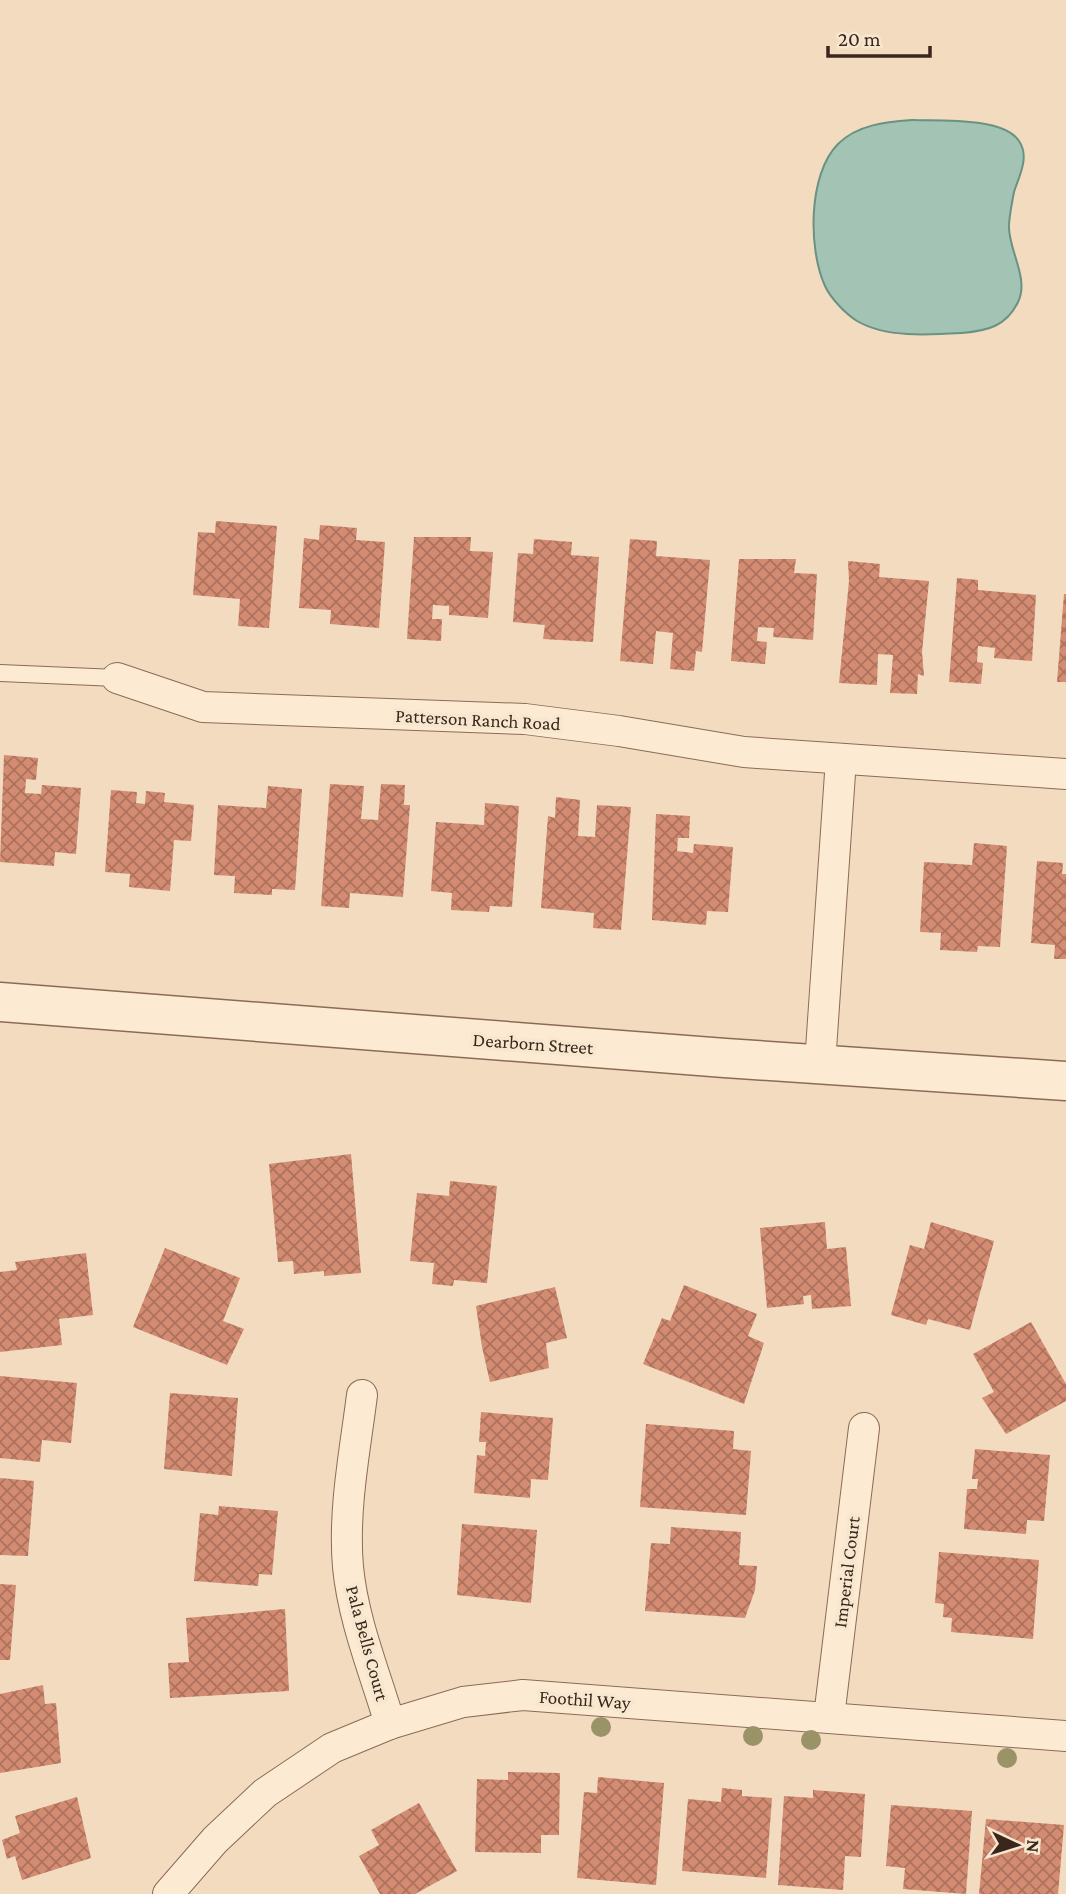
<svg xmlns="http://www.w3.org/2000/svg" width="1066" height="1894" font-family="'Crimson Pro',serif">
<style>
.water{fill:#a3c3b5;stroke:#699282;stroke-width:2}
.building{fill:url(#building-cross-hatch)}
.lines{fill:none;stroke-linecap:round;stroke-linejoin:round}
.service-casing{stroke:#8c6b56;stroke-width:18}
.minor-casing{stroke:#8c6b56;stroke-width:32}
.tertiary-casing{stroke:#8c6b56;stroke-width:41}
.service{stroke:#fcead3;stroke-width:16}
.minor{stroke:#fcead3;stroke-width:30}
.tertiary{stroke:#fcead3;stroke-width:38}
.tree{fill:#9a9368}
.labels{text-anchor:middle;stroke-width:7;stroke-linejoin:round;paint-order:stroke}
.street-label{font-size:19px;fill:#3a261c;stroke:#f8e7cf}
</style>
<defs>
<pattern id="building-cross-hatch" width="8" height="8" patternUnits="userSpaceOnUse" patternTransform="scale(1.75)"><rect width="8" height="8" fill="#d38c72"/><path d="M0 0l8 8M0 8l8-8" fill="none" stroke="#ac725d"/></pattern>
</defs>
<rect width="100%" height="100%" fill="#f2dbbf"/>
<path class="water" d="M913,120C939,121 1003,117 1019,141C1030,157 1019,176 1014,192C1012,202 1010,213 1009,224C1007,248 1030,278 1018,302C1007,326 987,331 962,333C930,335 886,338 857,321C846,314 831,299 825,286C808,249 808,174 838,144C858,124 887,122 913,120Z"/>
<g class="building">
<path d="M216,521L277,526L269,628L238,626L240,599L193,595L198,532L215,533Z"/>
<path d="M320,525L357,528L356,540L385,542L379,628L330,624L331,610L299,608L304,538L319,540Z"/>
<path d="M414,537H471L470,551L493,552L488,618L449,615V606L433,605L432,619H442L441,641L407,639Z"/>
<path d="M534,539L572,542L571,555L599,557L593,642L543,639L545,625L513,622L518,553L533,554Z"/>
<path d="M630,539L657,541L656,556L710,560L702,652L696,651L694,671L670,669L673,633L656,631L653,664L620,661Z"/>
<path d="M739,559H796L794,573L817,574L813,640L773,637L774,628L758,627L757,641L767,642L765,664L731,661Z"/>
<path d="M848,561L880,564L879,577L929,581L922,652L924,676L918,674L917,694L890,693L893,655L878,654L877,685L839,683L849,581Z"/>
<path d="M957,578L978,580V590L1036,595L1032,661L994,658L995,648L978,646L977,662L983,663L981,684L949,682Z"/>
<path d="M1064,594H1066V682H1057Z"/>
<path d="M4,755L38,758L36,780L26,779L25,793L41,794L42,785L81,788L76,854L55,852L54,866L0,862Z"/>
<path d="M330,784L364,786L361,819L378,820L381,784L405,785L404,805H410L403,897L350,893L349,908L321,906Z"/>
<path d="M268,786L302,789L295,890L272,889V895L234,893L235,876L214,875L218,805L266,808Z"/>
<path d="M111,790L137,792L136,803L145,804L146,791L165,793L164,802L194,805L191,841L174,840L170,891L129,887L130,874L105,872Z"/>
<path d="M556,797L580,800L578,836L595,837L597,805L631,807L621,930L593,928L594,913L541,908L548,816L555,818Z"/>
<path d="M485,803L519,806L512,907L490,906L489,912L451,910L452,893L431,891L436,822L484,825Z"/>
<path d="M656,814L690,816L689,838H678L677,851L693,853L694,844L733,847L728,912L707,911L706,925L652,920Z"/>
<path d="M974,843L1007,846L1000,947L978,946L977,952L940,950L941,933L920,932L924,862L972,865Z"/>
<path d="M1037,861L1063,863L1062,874H1066V959H1054L1055,945L1031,943Z"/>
<path d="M351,1154L361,1273L324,1276V1271L294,1274L293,1261L278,1262L269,1164Z"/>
<path d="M450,1181L497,1186L487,1283L454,1280L453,1286L432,1284L434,1263L410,1261L417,1193L449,1196Z"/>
<path d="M825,1222L827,1249L846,1247L851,1306L812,1309L811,1295L803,1296L804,1304L767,1308L760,1228Z"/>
<path d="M931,1222L994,1241L970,1330L928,1319L926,1325L891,1315L910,1245L924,1249Z"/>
<path d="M165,1248L240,1278L223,1321L244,1329L227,1365L133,1327Z"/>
<path d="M86,1253L93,1315L59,1319L62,1345L0,1352V1272L17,1270L15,1262Z"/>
<path d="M684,1285L757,1314L748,1336L764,1343L744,1404L643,1364L662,1318L670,1321Z"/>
<path d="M555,1287L567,1338L546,1343L549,1368L490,1382L482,1347L476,1306Z"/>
<path d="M1031,1322L1066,1384V1401L1006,1434L982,1398L994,1392L973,1354Z"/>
<path d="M0,1376L77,1383L71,1443L42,1440L40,1462L0,1458Z"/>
<path d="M170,1393L238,1398L232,1476L164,1469Z"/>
<path d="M481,1412L553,1418L548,1480L531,1479L530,1498L474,1493L477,1455L485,1456L486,1442H479Z"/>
<path d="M646,1424L734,1431L733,1449L751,1451L746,1515L640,1507Z"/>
<path d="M975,1449L1050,1455L1044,1521L1027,1520L1026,1534L964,1529L967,1489H977L978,1479H972Z"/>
<path d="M0,1478L34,1481L28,1556L0,1555Z"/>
<path d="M219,1506L278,1511L272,1575L259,1574L258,1586L194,1581L200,1513L218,1515Z"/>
<path d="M462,1524L537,1530L531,1603L457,1595Z"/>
<path d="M671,1527L741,1532L739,1565L757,1566L755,1590L745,1618L645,1611L651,1543L670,1544Z"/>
<path d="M939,1552L1039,1560L1033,1639L951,1632L952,1618L943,1617L944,1604L935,1603Z"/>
<path d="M0,1584L16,1585L10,1660H0Z"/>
<path d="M285,1609L289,1691L170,1698L168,1663L189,1662L186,1618Z"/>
<path d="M43,1685L45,1704L56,1703L61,1763L0,1773V1694Z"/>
<path d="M508,1772L560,1773L559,1835H541V1853L475,1852L477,1779L508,1780Z"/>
<path d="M598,1777L664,1783L656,1885L577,1878L584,1792L597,1793Z"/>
<path d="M722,1788L742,1790V1796L772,1798L766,1878L682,1871L688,1799L721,1802Z"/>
<path d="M813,1790L865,1794L861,1857L845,1856L843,1890L778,1885L784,1796L813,1798Z"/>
<path d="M77,1797L91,1858L22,1880L15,1856L7,1859L2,1840L20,1833L15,1816Z"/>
<path d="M419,1803L457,1871L415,1894H380L359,1856L379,1845L371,1830Z"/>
<path d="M891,1805L972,1811L966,1894L903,1889L905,1868L886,1866Z"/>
<path d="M986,1819L1064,1825L1058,1894H979Z"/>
</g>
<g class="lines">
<g class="service-casing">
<path id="service" d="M0,673L117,678"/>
</g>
<g class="minor-casing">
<g id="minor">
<path d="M117,678L203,707L525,719L619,731L744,752L1066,774"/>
<path d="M820,1064L841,759"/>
<path d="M362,1395C355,1451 343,1510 348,1567C353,1620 375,1673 390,1724"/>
<path d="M829,1717L864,1428"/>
<path d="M168,1894L215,1840L265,1793L332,1748L390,1724L463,1702L523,1695L1066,1736"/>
</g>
</g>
<g class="tertiary-casing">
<path id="tertiary" d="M0,1002L725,1058L1066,1081"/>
</g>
<use href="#service" class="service"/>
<use href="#minor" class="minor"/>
<use href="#tertiary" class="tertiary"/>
</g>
<g class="tree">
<circle cx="601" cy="1727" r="10"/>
<circle cx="753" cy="1736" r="10"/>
<circle cx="811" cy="1740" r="10"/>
<circle cx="1007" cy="1758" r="10"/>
</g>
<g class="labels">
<g class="street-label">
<text transform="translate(478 719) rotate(3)" y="7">Patterson Ranch Road</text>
<text transform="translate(533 1043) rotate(4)" y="7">Dearborn Street</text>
<text transform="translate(846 1572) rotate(-83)" y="7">Imperial Court</text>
<text transform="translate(368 1643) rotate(75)" y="7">Pala Bells Court</text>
<text transform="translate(585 1699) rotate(4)" y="7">Foothil Way</text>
</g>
</g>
<g transform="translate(1017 1845) rotate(94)" stroke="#f8e7cf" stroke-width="5" paint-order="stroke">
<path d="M0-5L12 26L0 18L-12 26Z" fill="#3a261c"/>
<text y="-10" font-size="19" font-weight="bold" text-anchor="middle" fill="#3a261c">N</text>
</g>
<path d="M828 46v10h102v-10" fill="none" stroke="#3a261c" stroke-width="3.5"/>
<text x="838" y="46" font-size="21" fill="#3a261c" stroke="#f8e7cf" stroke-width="5" paint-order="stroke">20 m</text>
</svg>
